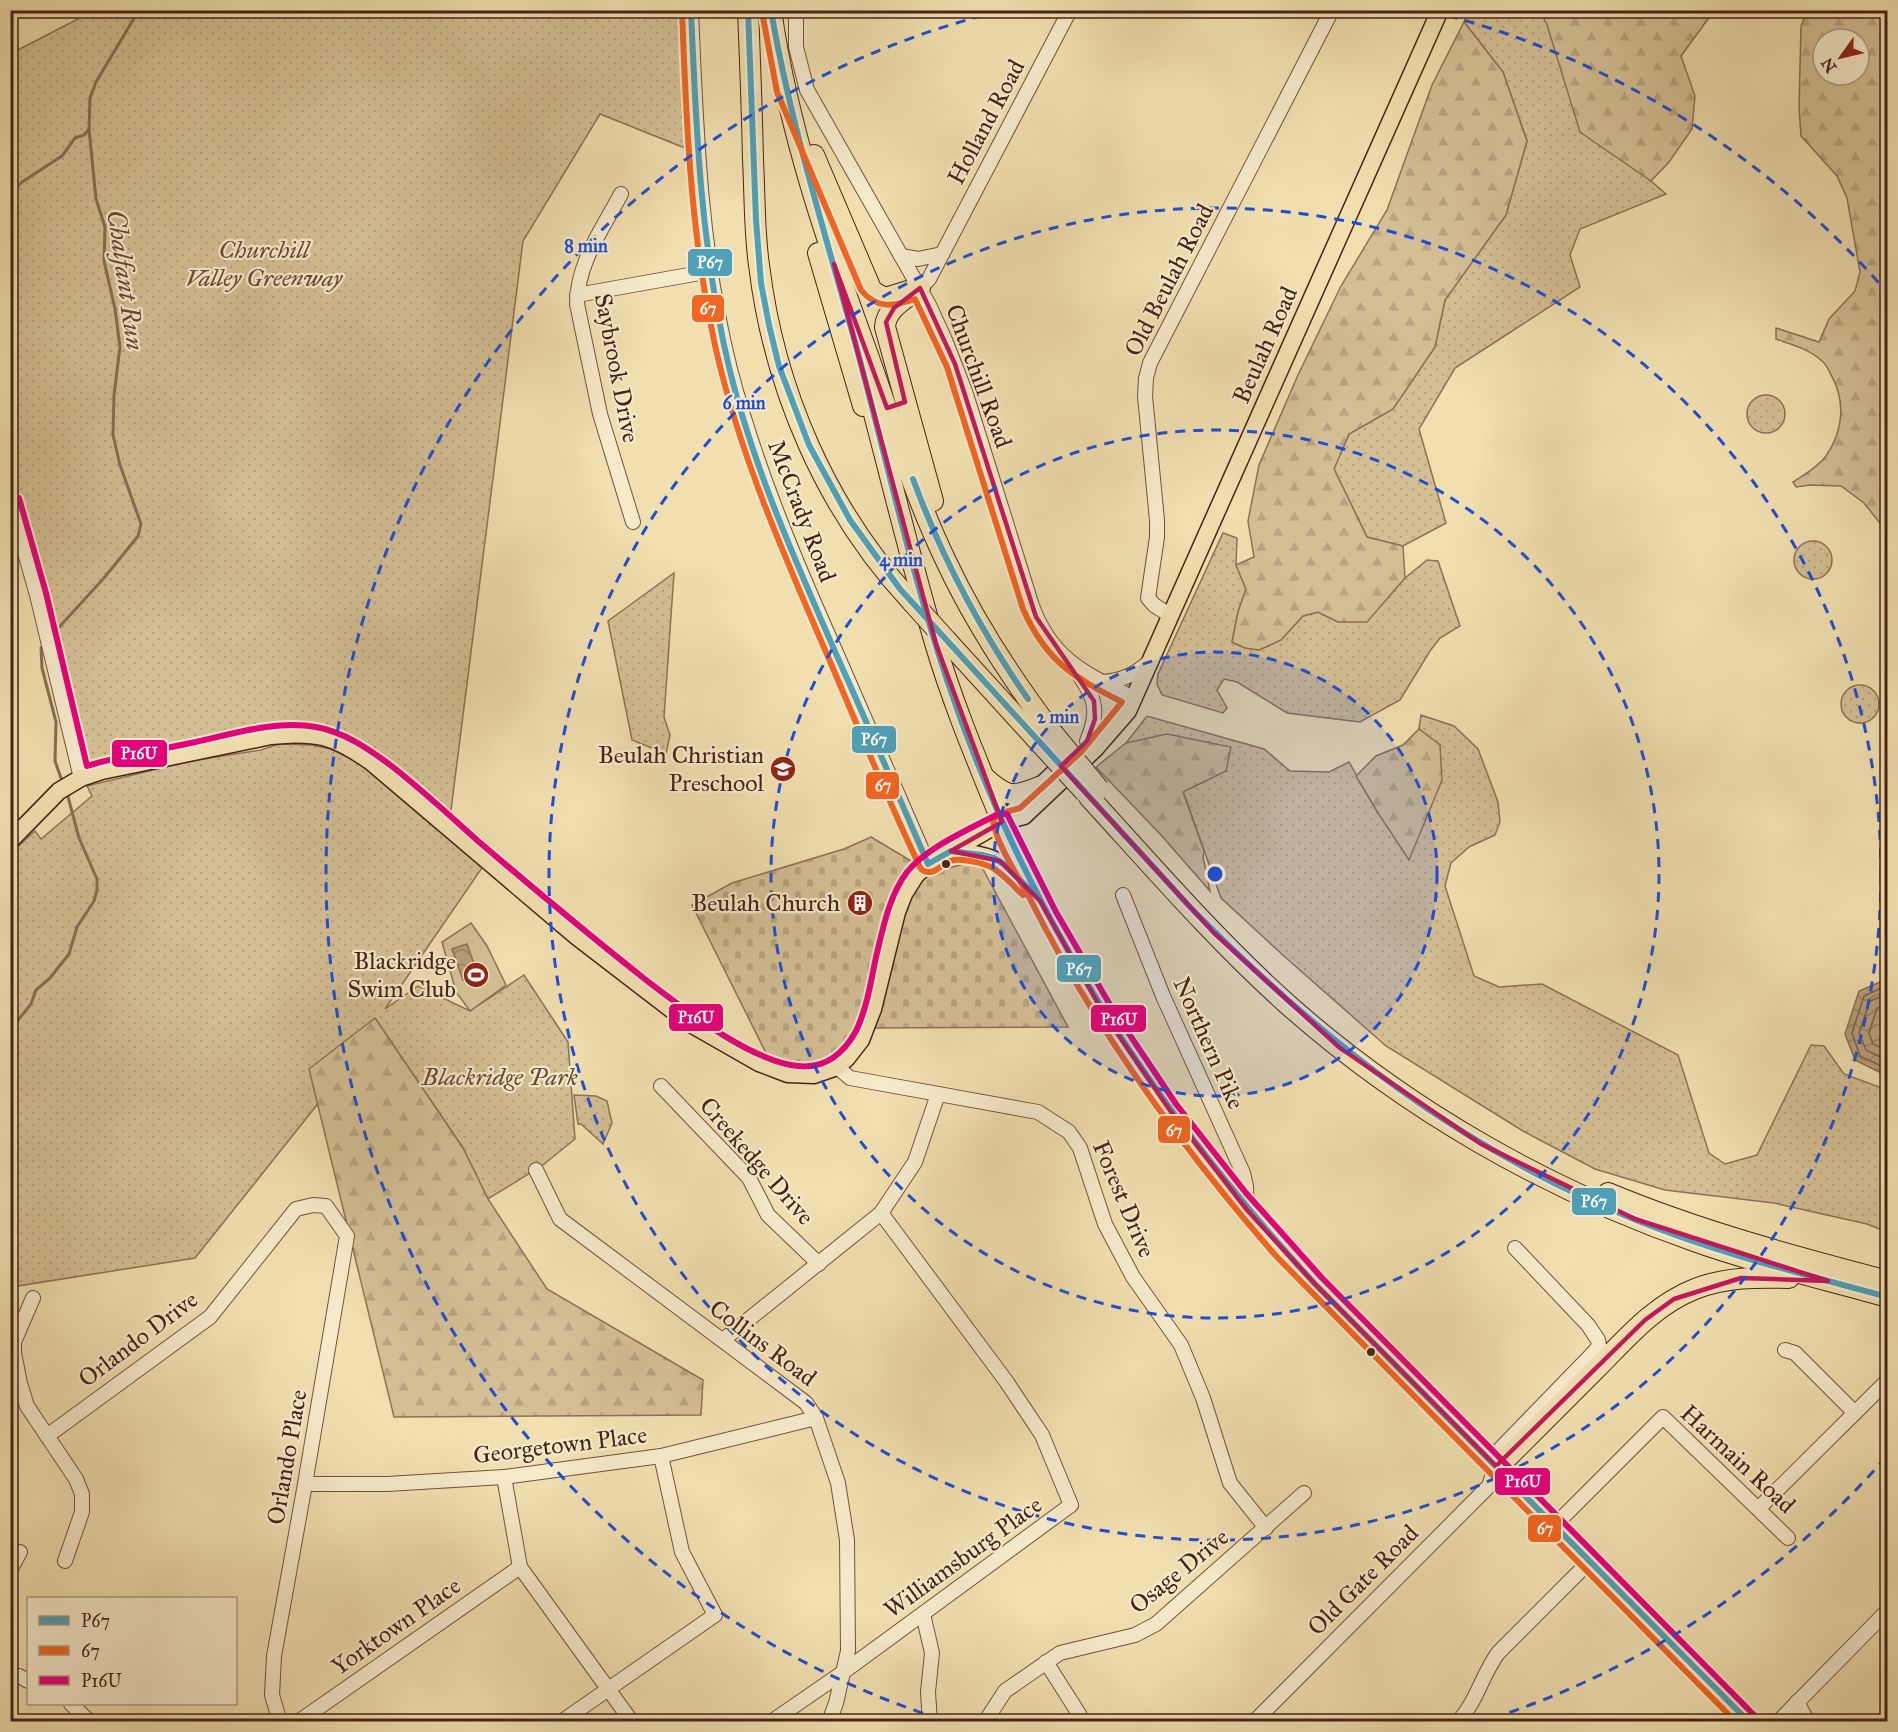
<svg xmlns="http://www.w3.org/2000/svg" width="1898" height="1732" font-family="'IM FELL Great Primer',serif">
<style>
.grass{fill:url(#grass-dots);stroke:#8d7156;stroke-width:1.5}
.forest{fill:url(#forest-firs);stroke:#8d7156;stroke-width:1.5;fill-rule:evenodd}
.cemetery{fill:url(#cemetery-stones);stroke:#8d7156;stroke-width:1.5}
.garden{fill:#d4bf95;stroke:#8d7156;stroke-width:1.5}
.water{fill:url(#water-waves);stroke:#8a6d53;stroke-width:1.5}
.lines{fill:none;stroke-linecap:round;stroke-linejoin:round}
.shore{stroke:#7e6148;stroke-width:1.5}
.stream{stroke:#8a6d53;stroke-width:3}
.minor-casing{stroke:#71523c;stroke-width:16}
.major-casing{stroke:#462316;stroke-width:19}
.highway-casing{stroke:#462316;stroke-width:22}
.minor{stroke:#f6eacb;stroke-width:14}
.major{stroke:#f1dfaf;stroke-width:16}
.highway{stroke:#f1dfaf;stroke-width:20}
.highway-bridge-casing{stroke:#462316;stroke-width:22;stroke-linecap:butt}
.highway-bridge{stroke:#f1dfaf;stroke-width:20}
.bus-1-casing{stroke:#f6eacb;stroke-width:10}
.bus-2-casing{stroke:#f6eacb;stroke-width:10}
.bus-3-casing{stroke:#f6eacb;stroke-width:10}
.bus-1{stroke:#4fa0b8;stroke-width:6}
.bus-2{stroke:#f26522;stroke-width:6}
.bus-3{stroke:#e5007d;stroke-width:6}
.marked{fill:none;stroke:#c2185b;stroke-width:4.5;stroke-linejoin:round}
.ring{fill:none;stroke:#1d4ed8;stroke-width:3;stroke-dasharray:10 8}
.bus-dot{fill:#462316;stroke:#f6eacb;stroke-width:2}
.labels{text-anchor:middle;stroke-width:4.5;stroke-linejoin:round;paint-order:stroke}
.street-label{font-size:24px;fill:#462316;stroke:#f6eacb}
.park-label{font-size:24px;font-style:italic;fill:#6a4a36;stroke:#f6eacb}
.poi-label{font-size:24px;fill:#462316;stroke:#f6eacb;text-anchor:end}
.water-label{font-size:26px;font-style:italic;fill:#684834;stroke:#f6eacb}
.centre{fill:#1d4ed8;stroke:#f6eacb;stroke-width:3}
.ring-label{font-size:18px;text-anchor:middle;font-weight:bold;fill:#1d4ed8;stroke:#f6eacb;stroke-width:4.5;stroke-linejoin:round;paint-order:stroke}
.line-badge{stroke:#f6eacb;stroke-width:2}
.badge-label{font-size:16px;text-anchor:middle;font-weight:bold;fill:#fff}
</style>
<defs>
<pattern id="grass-dots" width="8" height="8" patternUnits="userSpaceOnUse" patternTransform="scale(1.5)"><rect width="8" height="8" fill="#d4bf95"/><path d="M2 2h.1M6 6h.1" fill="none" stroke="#b7a480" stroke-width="1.8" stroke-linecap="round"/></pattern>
<pattern id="forest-firs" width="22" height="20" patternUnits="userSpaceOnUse" patternTransform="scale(1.5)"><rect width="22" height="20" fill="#d4bf95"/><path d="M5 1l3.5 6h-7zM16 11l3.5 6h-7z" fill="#b7a480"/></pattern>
<pattern id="cemetery-stones" width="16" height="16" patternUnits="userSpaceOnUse" patternTransform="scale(1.5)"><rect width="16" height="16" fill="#d4bf95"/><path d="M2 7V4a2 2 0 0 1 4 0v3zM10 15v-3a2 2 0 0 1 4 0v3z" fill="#b7a480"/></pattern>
<pattern id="water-waves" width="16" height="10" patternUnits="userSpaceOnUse" patternTransform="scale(1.5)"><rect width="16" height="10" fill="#b79f7b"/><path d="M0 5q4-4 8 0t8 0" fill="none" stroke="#978164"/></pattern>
</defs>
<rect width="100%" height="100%" fill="#f1dfaf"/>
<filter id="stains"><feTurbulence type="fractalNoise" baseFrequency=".00333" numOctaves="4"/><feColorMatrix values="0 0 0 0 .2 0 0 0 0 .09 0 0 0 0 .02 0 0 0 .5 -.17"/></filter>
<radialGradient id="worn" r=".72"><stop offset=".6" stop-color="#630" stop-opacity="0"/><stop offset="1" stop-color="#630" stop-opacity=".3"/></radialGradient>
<g class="grass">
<path d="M80,11H679L685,148L600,114L523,241L450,818C415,787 361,733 316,725C307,723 296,724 287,724L100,763C90,763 87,761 82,752L47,599L11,465L10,54L78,19Z"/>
<path d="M1469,11H1540L1651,181L1666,194L1580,229L1570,255L1580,287L1455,368L1419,429L1446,523L1403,546L1367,537L1334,469L1349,434L1393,409L1435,347L1445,300L1506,215L1527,141L1503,72L1464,22Z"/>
<circle cx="1766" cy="414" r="19"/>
<path d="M1223,533L1237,538L1236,565L1246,589L1238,612L1232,642L1245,648L1259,650L1281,640L1303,616L1318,612L1338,622L1405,578L1427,560L1438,561L1460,626L1440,638L1430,651L1400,700L1360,722L1287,713L1237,682L1224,679L1217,690L1227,708L1223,713L1162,695L1157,684L1158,674Z"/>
<circle cx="1813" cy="560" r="19"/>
<path d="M674,573L664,717L670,735L666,754L632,740L608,621Z"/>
<circle cx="1860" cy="704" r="19"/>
<path d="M1421,715L1454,726L1478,749L1498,802L1500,822L1495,835L1469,847L1451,863L1445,886L1474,976L1499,987L1542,984L1678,1055L1709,1153L1725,1164L1757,1155L1811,1045L1824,1046L1844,1074L1887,1090V1232L1867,1224L1774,1203L1665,1190L1595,1169L1523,1131L1386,1046L1285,957L1221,898L1183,791L1226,771L1126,743L1147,716L1264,749L1290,771L1329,772L1349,762L1378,813L1440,745L1419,729Z"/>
<path d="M279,744L311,745L331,749L357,762L377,775L484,865L385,1009L418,986L470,1011L524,975L568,1042L575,1139L543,1165L488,1199L463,1148L377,1021L336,1081L195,1258L11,1287V853L35,831L41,839L92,796L87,786L191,761L261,750Z"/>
<path d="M574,1095L596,1096L607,1101L612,1123L603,1144L581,1124H578Z"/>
</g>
<g class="forest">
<path d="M1540,11H1714L1681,56L1695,96L1692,129L1669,162L1651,181L1580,132L1547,25Z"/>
<path d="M1807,11H1887V547L1883,527L1864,503L1841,486L1810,485L1796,487L1793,482C1804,475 1818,467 1826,456C1844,430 1846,400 1830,373C1828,369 1826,364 1822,361C1809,349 1793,345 1776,339V328L1819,342L1829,319L1855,291L1860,272L1847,198L1837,176L1801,136L1799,108L1801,26ZM1823,39H1859V75H1823Z"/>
<path d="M1464,22L1503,72L1527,141L1506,215L1445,300L1435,347L1393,409L1349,434L1334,469L1367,537L1403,546L1405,578L1367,622H1338L1318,612L1303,616L1281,640L1259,650L1245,648L1232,642L1238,612L1246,589L1236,565L1254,557L1248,521L1259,465L1298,375L1341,286L1387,210L1432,85Z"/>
<path d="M1419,729L1440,745L1442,780L1409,860L1378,813L1356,776L1376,756L1403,745Z"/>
<path d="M1167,734L1231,747L1226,771L1183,792L1204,851L1203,857L1210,891L1161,835L1096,767L1126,743Z"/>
<path d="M375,1018L463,1148L488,1199L547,1289L703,1380L701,1415L394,1417L309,1069Z"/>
</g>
<path class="cemetery" d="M871,837L931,873L978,860L1068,1027L861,1028C855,1036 851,1045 844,1052C823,1075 793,1066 768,1057L692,905L732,883L844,849Z"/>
<path class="garden" d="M471,923L487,946L506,985L470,1011L456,992L442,942Z"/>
<g class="water">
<path d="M467,944L478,975L463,980L452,949Z"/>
<path d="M1887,979L1888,983L1887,1076L1855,1060L1845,1034L1859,991Z"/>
</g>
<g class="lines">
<g class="shore">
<path d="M1888,985L1864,996L1852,1033L1860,1056L1888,1069"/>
<path d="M1888,994L1870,1001L1859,1033L1866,1050L1888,1061"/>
<path d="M1888,1003L1877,1008L1869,1033L1873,1044L1888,1051"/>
</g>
<g class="stream">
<path d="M10,194L22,182L62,156L75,138L84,135L89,129"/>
<path d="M51,636L104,578L138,536L141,524L120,465L113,435L114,395L120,347L115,309L104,261L105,227L96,199L89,129L90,98L96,82L139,10"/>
<path d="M45,643L41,648L42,668L56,722L55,761L62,781"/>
<path d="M10,1030L31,1004L36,990L50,978L69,954L77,927L94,901L97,890V879L79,838L67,793"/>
</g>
<g class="minor-casing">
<g id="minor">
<path d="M691,10C696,131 700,251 730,369C756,469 796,563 838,657C868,726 898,795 928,864"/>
<path d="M796,10V47L807,90L929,305L945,340L965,391L1032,606C1052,660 1085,673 1133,698"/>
<path d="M621,194C603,228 577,263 577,304L600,414L633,522"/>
<path d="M901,256L918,259L942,254"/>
<path d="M920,288L929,279L1070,10"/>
<path d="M577,295L711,271"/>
<path d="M10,500L37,595L81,778"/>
<path d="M1171,616L1154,605L1148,598L1157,537V520L1145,396L1146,378L1150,363L1332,10"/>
<path d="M1075,669C1094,696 1101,709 1087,741"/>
<path d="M1103,682C1122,681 1135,674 1149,662"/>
<path d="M1123,895L1163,996L1243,1173L1246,1186L1247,1210"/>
<path d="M837,1067L850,1078L1038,1112L1069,1132L1080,1148L1105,1224L1133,1277L1181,1345L1203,1398L1230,1483L1266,1528"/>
<path d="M661,1086L749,1178L768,1215L819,1264"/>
<path d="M536,1170L560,1219L806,1403L816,1418L838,1483L847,1540L848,1651L836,1703L829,1722"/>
<path d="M33,1298L14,1342V1353L20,1383L27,1406L76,1479L82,1494V1512L65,1561"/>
<path d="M723,1340L881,1213L915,1162L938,1094"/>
<path d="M1785,1350L1795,1353L1855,1413"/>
<path d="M47,1436L210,1317L296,1209L313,1205L326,1206L347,1236L305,1484L274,1656L272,1695L280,1722"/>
<path d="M504,1477L520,1567L632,1722"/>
<path d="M305,1484H387L504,1477L661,1456L816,1418"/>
<path d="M1759,1508L1888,1380"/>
<path d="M1555,1525L1663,1417L1788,1538"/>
<path d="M10,1570L20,1552"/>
<path d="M923,1614L932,1653L928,1692L930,1722"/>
<path d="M1046,1662L1079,1714L1080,1722"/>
<path d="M10,1676H19L28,1681"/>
<path d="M1797,1702L1808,1722"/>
<path d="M71,1704L90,1722"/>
<path d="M298,1722L520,1567"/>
<path d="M561,1722L715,1615L682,1552L661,1456"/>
<path d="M771,1722L842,1673L1071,1505L1042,1435L1006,1381L881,1213"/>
<path d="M985,1722L1005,1691L1060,1653L1135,1635L1156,1624L1304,1493"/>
<path d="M1254,1722L1489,1486L1501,1448L1596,1350L1599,1345L1598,1340L1588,1325L1515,1248"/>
<path d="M1458,1722C1477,1701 1482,1675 1498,1653L1590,1561"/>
<path d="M1778,1722L1888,1610"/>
</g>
</g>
<g class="major-casing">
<g id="major">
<path d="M1002,822C1015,854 1032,885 1048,916C1119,1051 1210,1174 1315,1284L1749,1722"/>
<path d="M1002,822L1070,758"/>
<path d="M10,841L59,791L81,778L102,771L271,736C316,731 334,736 371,762L577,937L689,1023L759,1063L788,1074L814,1075L837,1067L847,1058L861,1040L873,1009L897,912L904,894L916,875L928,864L1002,822L1024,816L1095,749L1128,711L1440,10"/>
<path d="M951,851C991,855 1001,858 1028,888"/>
</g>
</g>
<g class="highway-casing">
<g id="highway">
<path d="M748,10C750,60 752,110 753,160C755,195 754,230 759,265C774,389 826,510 912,602"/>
<path d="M771,10C788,129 827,243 868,355C892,423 914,494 945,559C974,621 1011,678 1052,732"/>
<path d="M814,155L872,291L885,298L908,291"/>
<path d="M818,253L863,406"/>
<path d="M920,288C906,299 886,308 885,327L933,501"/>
<path d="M867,388C890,473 910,559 935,643C953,704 978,763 1002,822"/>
<path d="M948,642L1040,743"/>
<path d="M985,778C1006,797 1013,798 1039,787"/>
<path d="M1089,797C1153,867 1216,940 1286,1003C1405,1109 1547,1190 1697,1242C1759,1264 1824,1279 1888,1297"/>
<path d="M1608,1193C1699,1231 1793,1256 1888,1281"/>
<path d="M1496,1466L1509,1456C1538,1427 1567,1398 1596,1369C1626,1339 1654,1305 1695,1289C1726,1277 1757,1277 1789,1278"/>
</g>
</g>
<use href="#minor" class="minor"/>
<use href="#major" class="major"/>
<use href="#highway" class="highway"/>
<g class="highway-bridge-casing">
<g id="highway-bridge">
<path d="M912,602L948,642"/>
<path d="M1052,732L1099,789"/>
<path d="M1040,743L1085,792"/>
</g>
</g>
<use href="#highway-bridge" class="highway-bridge"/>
<g class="bus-1-casing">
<g id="bus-1">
<path d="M691,10C696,130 701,250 729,367C753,467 796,562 837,656C868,725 898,795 928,864L951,851L982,855L994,858L1005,865L1029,889"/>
<path d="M748,10L756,220L761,283L769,325L779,366L809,445L850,520L900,589L1191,908C1323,1042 1460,1149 1636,1220C1717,1253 1803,1274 1888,1297"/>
<path d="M771,10C791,127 827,239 858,353C887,462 911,572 947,680C1024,911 1151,1106 1315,1284L1749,1722"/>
<path d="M913,479C942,558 980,630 1028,699"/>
</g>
</g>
<g class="bus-2-casing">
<g id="bus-2">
<path d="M682,10C686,116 690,222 711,326C734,444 784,555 832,666C861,734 889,803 921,869C933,879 942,862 954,860C964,859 982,863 991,867C1003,873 1013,886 1023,895"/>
<path d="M762,12L777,92L861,290C877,310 894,306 915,299L947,367L1023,609C1046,661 1073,677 1122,702L1081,752L1020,808L998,814L993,821C995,840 1018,877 1028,895C1094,1027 1179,1145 1276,1256L1736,1722"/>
</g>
</g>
<g class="bus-3-casing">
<path id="bus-3" d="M19,498L46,593L87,766C118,756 150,752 181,745C224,737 272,719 316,727C344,732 367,748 389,764C420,788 449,815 478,841C533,888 589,935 646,980C684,1009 750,1061 798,1066C825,1069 844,1053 856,1031C867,1008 871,981 876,957C883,928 889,896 907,872C927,847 970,829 998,814H1007L1056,912L1113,1010L1176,1104L1246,1193L1322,1278L1755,1716"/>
</g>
<use href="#bus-1" class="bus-1"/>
<use href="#bus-2" class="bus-2"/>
<use href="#bus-3" class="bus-3"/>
</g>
<path class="marked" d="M834,264L887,408L905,402L886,322L894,308L920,288L955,364L1036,617L1094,701L1095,719L1087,741L1061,766L1214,933L1340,1048L1481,1144L1635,1219L1828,1281L1741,1278L1674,1299L1645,1320L1496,1466L1315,1284L1247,1210L1171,1112L1104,1014L1040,901L1000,861L951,851L1002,822L936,644Z"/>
<circle cx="1215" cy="874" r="222" fill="#1d4ed8" fill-opacity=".12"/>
<g class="ring">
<circle cx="1215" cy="874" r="222"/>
<circle cx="1215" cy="874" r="444"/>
<circle cx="1215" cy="874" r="666"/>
<path d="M1886 1457A889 889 0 0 1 1490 1719M940 1719A889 889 0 0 1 1000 11M1430 11A889 889 0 0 1 1886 291"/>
</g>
<defs>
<g id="school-disc" transform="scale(1.35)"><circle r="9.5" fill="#8f2418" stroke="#f6eacb"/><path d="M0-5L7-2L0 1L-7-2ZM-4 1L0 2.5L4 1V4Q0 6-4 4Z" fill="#fff"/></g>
<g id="building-disc" transform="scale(1.35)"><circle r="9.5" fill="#8f2418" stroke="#f6eacb"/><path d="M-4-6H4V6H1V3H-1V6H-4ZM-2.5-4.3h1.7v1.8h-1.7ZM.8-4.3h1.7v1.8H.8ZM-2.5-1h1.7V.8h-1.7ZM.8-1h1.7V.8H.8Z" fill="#fff"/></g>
<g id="stadium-disc" transform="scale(1.35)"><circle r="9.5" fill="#8f2418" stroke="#f6eacb"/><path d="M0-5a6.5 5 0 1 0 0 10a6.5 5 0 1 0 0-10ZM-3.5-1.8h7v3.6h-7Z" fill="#fff"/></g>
</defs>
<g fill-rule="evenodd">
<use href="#school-disc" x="783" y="769"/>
<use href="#building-disc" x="860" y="903"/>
<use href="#stadium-disc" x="476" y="975"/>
</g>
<g class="bus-dot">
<circle cx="946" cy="864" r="5"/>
<circle cx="1371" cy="1352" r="5"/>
</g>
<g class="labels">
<g class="street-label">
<text transform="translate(986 122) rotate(-62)" y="8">Holland Road</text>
<text transform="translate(1169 280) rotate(-63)" y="8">Old Beulah Road</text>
<text transform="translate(1265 345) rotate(-66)" y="8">Beulah Road</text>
<text transform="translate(617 368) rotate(79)" y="8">Saybrook Drive</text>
<text transform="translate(979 376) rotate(70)" y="8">Churchill Road</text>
<text transform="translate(802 511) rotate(69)" y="8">McCrady Road</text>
<text transform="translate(1209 1043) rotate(66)" y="8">Northern Pike</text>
<text transform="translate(757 1161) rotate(49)" y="8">Creekedge Drive</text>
<text transform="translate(1124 1199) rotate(67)" y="8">Forest Drive</text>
<text transform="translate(138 1339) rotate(-37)" y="8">Orlando Drive</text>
<text transform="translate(763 1343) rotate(37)" y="8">Collins Road</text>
<text transform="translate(560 1445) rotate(-7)" y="8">Georgetown Place</text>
<text transform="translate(287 1457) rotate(-80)" y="8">Orlando Place</text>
<text transform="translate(1738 1459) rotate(43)" y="8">Harmain Road</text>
<text transform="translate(963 1557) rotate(-36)" y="8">Williamsburg Place</text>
<text transform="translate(1179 1571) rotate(-39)" y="8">Osage Drive</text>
<text transform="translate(1363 1580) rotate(-45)" y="8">Old Gate Road</text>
<text transform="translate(396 1626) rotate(-35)" y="8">Yorktown Place</text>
</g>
<g class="park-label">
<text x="264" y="258">Churchill<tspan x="264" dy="28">Valley Greenway</tspan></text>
<text x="500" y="1085">Blackridge Park</text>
</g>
<g class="poi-label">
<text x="764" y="763">Beulah Christian<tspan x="764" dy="28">Preschool</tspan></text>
<text x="840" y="911">Beulah Church</text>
<text x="456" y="969">Blackridge<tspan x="456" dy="28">Swim Club</tspan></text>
</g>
<g class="water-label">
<text transform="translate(126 280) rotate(82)" y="9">Chalfant Run</text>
</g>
</g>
<circle cx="1215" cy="874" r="9" class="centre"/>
<g class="ring-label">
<text x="586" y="252">8 min</text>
<text x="744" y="409">6 min</text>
<text x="901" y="566">4 min</text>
<text x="1058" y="723">2 min</text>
</g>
<g class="line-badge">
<rect x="687" y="248" width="46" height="29" rx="6" fill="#4fa0b8"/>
<rect x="691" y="294" width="34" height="29" rx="6" fill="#f26522"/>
<rect x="851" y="725" width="46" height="29" rx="6" fill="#4fa0b8"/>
<rect x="111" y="739" width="57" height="29" rx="6" fill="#e5007d"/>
<rect x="865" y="771" width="35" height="29" rx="6" fill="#f26522"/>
<rect x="1056" y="954" width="46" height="29" rx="6" fill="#4fa0b8"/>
<rect x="668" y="1003" width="56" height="29" rx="6" fill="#e5007d"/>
<rect x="1090" y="1004" width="57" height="29" rx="6" fill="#e5007d"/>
<rect x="1157" y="1115" width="34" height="29" rx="6" fill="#f26522"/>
<rect x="1571" y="1187" width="46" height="29" rx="6" fill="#4fa0b8"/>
<rect x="1494" y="1467" width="57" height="29" rx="6" fill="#e5007d"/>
<rect x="1527" y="1514" width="35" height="29" rx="6" fill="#f26522"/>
</g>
<g class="badge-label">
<text x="710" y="268">P67</text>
<text x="708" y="314">67</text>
<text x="874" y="745">P67</text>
<text x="139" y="759">P16U</text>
<text x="883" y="791">67</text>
<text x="1079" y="975">P67</text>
<text x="696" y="1023">P16U</text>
<text x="1119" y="1025">P16U</text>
<text x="1174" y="1136">67</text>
<text x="1594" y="1207">P67</text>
<text x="1523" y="1487">P16U</text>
<text x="1545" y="1534">67</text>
</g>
<rect width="1898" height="1732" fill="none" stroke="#f1dfaf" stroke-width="36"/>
<rect x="12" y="12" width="1874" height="1708" fill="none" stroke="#462316" stroke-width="3"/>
<rect x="18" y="18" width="1862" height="1696" fill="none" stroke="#462316" stroke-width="1.5"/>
<rect x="27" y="1597" width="210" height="108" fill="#f6eacb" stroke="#b09a83" stroke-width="1.5"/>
<rect x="39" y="1616" width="30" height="9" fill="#4fa0b8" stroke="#b09a83" stroke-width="1.5"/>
<text x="81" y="1627" font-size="18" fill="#462316">P67</text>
<rect x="39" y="1646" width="30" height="9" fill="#f26522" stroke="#b09a83" stroke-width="1.5"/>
<text x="81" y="1657" font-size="18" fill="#462316">67</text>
<rect x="39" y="1676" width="30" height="9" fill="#e5007d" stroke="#b09a83" stroke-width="1.5"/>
<text x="81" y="1687" font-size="18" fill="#462316">P16U</text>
<g transform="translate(1841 57) rotate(236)"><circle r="28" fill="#f6eacb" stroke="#b09a83" stroke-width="1.5"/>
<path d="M0-4.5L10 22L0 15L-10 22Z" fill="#8f2418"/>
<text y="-9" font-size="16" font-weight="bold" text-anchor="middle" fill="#462316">N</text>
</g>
<rect width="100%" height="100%" filter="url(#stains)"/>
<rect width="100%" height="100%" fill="url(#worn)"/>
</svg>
